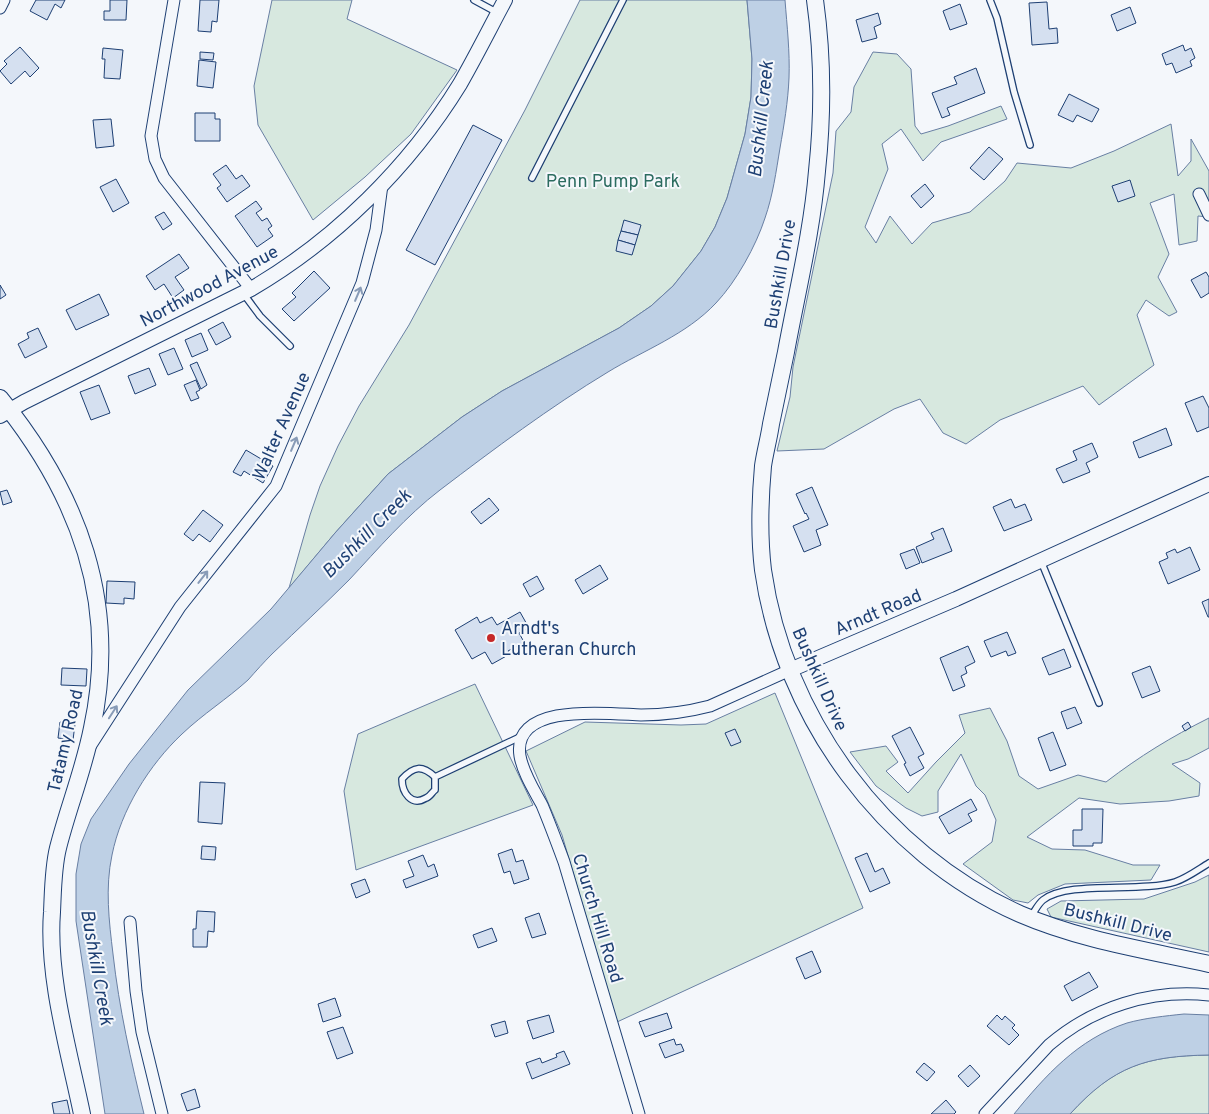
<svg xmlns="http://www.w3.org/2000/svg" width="1209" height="1114" font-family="Overpass,sans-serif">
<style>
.green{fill:#d7e8df;stroke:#687fa3}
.water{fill:#bed0e5;stroke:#687fa3}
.building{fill:#d5e0f0;stroke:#1d3f73}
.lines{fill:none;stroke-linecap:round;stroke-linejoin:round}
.service-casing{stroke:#1d3f73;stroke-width:8}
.minor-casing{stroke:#1d3f73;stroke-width:13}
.tertiary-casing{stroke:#1d3f73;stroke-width:16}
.secondary-casing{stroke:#1d3f73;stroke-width:18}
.service{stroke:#f4f7fb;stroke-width:5.5}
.minor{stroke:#f4f7fb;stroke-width:11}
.tertiary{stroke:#f4f7fb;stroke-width:14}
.secondary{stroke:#f4f7fb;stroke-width:16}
.oneway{stroke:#889bb7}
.poi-dot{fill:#c62828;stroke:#f4f7fb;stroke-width:2}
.labels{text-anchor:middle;stroke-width:4;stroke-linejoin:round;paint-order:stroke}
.park-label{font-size:18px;fill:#2c6c60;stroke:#f4f7fb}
.street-label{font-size:18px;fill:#1d3f73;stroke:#f4f7fb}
.poi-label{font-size:18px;fill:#1d3f73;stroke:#f4f7fb;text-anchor:start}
.water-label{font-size:19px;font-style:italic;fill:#1d3f73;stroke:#f4f7fb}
</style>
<rect width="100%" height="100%" fill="#f4f7fb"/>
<g class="green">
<path d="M272,0H352L347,19L457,70L411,134L365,177L313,220L258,125L254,86Z"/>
<path d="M580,0H747L752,59L751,97L745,134L727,198L715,227L701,251L673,286L651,306L619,328L502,391L462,417L388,474L335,533L289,588L310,515L320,486L338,446L359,406L409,325L525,110Z"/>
<path d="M873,52L897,54L911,69L915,126L921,134L948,126L1001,106L1007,119L941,142L923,161L901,129L882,144L888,169L865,227L876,243L890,216L912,244L932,223L970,212L1005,181L1017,163L1071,168L1114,151L1171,124L1178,176L1191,161V139L1209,171V217L1198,216L1197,241L1179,245L1174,194L1150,203L1169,254L1158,277L1177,312L1169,316L1146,300L1137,315L1154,365L1099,405L1083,386L1000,420L966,444L943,433L920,399L894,409L824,449L777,451L790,397L793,367L833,173L836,131L851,112L854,87Z"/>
<path d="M475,684L533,805L356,870L344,791L358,734Z"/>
<path d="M775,693L863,908L617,1022L562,835L526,751L585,722L681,725L706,724Z"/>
<path d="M990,708L1007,741L1019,776L1038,789L1078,775L1106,782C1140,756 1171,737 1209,718V748L1188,759L1172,764L1200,783L1199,796L1169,801L1120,804L1079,798L1027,837L1052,849L1085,850L1133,865H1160L1151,880L1065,884L1038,895L1028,903L1013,900L963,864L992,842L996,820L985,795L976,786L961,754L938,791V812L922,816L906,808L876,786L850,752L886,746L898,762L886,771L908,793L936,762L965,733L959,715Z"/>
<path d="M1209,875V952L1051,917L1047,909L1061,901L1144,899L1195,882Z"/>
<path d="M1209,1055V1114H1070C1113,1066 1146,1056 1209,1055Z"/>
</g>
<g class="water">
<path d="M747,0H785C787,26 790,52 789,78C788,102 784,125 780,148C776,172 773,195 765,218C756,246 736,282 716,303C686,335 644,350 608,372C550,407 494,449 440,490C406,516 378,549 349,580C324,605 298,629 272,654C264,662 256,671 248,680C227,699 203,714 182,734C149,765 121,810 112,855C105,888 109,921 113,954C119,1008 131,1061 144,1114H105L76,921V874L81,844L91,819L129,764L188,690L271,609L335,533L388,474L462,417L502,391L619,328L651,306L673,286L701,251L715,227L727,198L745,134L751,97L752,59Z"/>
<path d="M1184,1014L1209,1015V1055C1146,1056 1114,1066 1070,1114H1014C1045,1076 1078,1039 1127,1023C1145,1018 1165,1016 1184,1014Z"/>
</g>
<g class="building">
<path d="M36,0H65L61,8L55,4L47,20L30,11Z"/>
<path d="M110,0H127L126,20H104V11H110Z"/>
<path d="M200,0H219L217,22L212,21L211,32L198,31Z"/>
<path d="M1047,2L1049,29L1057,28L1058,43L1032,45L1029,3Z"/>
<path d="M960,4L967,24L950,30L943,11Z"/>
<path d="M1130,7L1136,23L1117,31L1111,15Z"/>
<path d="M878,13L881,24L874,27L877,38L862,42L856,20Z"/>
<path d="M1183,45L1185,51L1191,48L1195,58L1190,61L1192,66L1176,73L1172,63L1166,65L1162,54Z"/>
<path d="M20,47L39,68L30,77L25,71L11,84L0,71L7,64L4,61Z"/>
<path d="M103,48L123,50L120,79L104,78L105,59H102Z"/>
<path d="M200,52L214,53L213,60L200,59Z"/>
<path d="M199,60L216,62L213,88L197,86Z"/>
<path d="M976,68L985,93L947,108L950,115L942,118L932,93L957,84L954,77Z"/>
<path d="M1069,94L1099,109L1092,122L1077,115L1073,122L1058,115Z"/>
<path d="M195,113H215V119H220V141H195Z"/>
<path d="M111,119L114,146L96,148L93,120Z"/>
<path d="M473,125L502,140L435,265L406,250Z"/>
<path d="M989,147L1003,159L984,180L970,168Z"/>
<path d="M226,165L236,179L242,175L250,186L227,202L217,188L221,185L213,174Z"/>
<path d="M116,179L129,203L113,212L100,187Z"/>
<path d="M1130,180L1135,196L1118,202L1112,186Z"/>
<path d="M925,184L934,196L921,208L911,196Z"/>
<path d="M256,201L262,209L256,213L262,221L267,218L272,226L268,229L273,236L257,247L235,216Z"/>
<path d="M164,212L172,224L163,230L155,217Z"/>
<path d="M624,220L641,225L638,235L621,231Z"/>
<path d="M621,231L638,235L635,245L618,240Z"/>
<path d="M618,240L635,245L632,255L616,251Z"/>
<path d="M179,254L189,268L175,277L184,290L173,298L164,284L155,290L146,276Z"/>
<path d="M314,271L330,288L294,321L282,309L296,297L292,293Z"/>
<path d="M1206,272L1209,277V293L1201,298L1191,280Z"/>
<path d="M0,285L6,295L0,299Z"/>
<path d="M99,294L109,315L76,330L66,310Z"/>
<path d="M223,322L231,337L216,345L208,330Z"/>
<path d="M38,328L47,347L25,358L18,344L29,338L27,333Z"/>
<path d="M201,333L208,350L192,357L185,340Z"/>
<path d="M174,348L183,369L168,375L159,354Z"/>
<path d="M197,362L207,385L201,389L190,365Z"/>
<path d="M149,368L156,385L135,394L128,376Z"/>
<path d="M196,380L200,390L196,392L199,398L191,401L184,385Z"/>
<path d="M99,385L110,413L91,420L80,392Z"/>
<path d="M1203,396L1209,408V427L1197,432L1185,403Z"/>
<path d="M1166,428L1172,445L1139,458L1133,442Z"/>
<path d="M1092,443L1098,457L1086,463L1090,472L1063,483L1056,469L1077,460L1073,451Z"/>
<path d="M246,450L273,466L263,483L244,471L241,476L233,472Z"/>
<path d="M812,487L828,525L816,530L821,545L804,552L793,526L809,519L806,513L805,514L796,494Z"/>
<path d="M7,490L12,502L3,505L0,492Z"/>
<path d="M489,498L499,510L481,524L471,512Z"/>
<path d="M1011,499L1015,508L1025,504L1032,520L1004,531L993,507Z"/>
<path d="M203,510L223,525L210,542L199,534L193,541L184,534Z"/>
<path d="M943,528L952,551L922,563L916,547L934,539L931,533Z"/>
<path d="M1190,547L1200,570L1168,584L1159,562L1168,558L1166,553L1175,549L1177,553Z"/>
<path d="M914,549L920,563L906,569L900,554Z"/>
<path d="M600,565L608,579L583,594L575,580Z"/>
<path d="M537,576L544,589L530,597L523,584Z"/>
<path d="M107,581L135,582L134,599L124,598V604L106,603Z"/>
<path d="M1209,599V617H1208L1202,602Z"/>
<path d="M520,612L529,628L519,633L524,642L508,651L510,654L492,664L485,652L472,659L455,630L477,617L480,623L492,617L497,625Z"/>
<path d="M1007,632L1016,653L1008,656L1006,651L991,657L984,641Z"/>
<path d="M968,646L975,662L965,667L967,673L961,676L965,686L953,691L940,658Z"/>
<path d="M1064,649L1071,667L1049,675L1042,658Z"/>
<path d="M1150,666L1160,691L1142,698L1132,673Z"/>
<path d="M62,668L87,669L86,686L61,685Z"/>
<path d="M1075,707L1082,723L1067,729L1061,712Z"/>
<path d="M60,722L75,724L73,740L58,738Z"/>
<path d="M1188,722L1191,727L1185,731L1182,726Z"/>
<path d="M910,727L924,754L918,757L924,768L910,776L904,764L906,763L892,736Z"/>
<path d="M735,729L741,742L731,746L725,733Z"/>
<path d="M1053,732L1066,765L1050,771L1038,738Z"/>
<path d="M200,782L225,783L222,824L198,822Z"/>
<path d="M971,799L977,810L968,814L972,821L949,834L939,817Z"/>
<path d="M1082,809H1103L1102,843H1093V846H1073V830H1082Z"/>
<path d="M202,846L216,847L215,860L201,859Z"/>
<path d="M512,849L516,862L523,860L529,879L514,884L510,871L504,873L498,854Z"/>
<path d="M867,853L875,872L883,868L890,883L870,892L855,858Z"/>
<path d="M423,855L428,867L434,864L438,876L406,888L403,880L414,876L408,861Z"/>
<path d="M365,879L370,892L356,898L351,884Z"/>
<path d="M197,911L215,912L214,932L208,931L207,947H193V929H196Z"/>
<path d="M539,913L546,934L532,938L525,918Z"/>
<path d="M492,928L497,941L478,948L473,935Z"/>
<path d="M812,951L821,972L805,979L796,958Z"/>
<path d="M1089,972L1098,987L1072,1001L1064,986Z"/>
<path d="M335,998L341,1016L323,1022L318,1004Z"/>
<path d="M667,1013L672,1028L645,1037L639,1022Z"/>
<path d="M549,1015L554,1032L533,1039L527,1021Z"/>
<path d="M997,1015L1002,1020L1005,1016L1015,1025L1012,1028L1019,1035L1009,1045L987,1026Z"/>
<path d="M505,1021L508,1033L495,1037L491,1025Z"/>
<path d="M343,1027L353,1053L337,1059L327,1032Z"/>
<path d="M674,1039L676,1045L681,1044L684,1051L665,1058L659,1044Z"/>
<path d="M564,1051L570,1064L532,1079L526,1063L540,1058L542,1063L557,1057L556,1054Z"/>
<path d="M924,1063L935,1072L927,1081L916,1072Z"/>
<path d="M970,1065L980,1076L968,1087L958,1076Z"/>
<path d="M195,1089L200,1107L187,1111L181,1094Z"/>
<path d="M67,1100L70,1114H54L52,1103Z"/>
<path d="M946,1100L956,1112L954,1114H931Z"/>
</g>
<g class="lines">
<g class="service-casing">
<g id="service">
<path d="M474,0L498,13"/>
<path d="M990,0L997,18L1014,92L1030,145"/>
<path d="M532,178L623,0"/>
<path d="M243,293L260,316L290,346"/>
<path d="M1041,561L1099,703"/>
<path d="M435,777V790C432,792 430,797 426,798C411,807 402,792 402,779C414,766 422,765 435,777L522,736"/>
<path d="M1031,916C1035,911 1038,904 1043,900C1068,880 1140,893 1175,882C1187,878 1199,869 1209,863"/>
</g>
</g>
<g class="minor-casing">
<g id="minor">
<path d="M174,0L151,136L155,159L164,178L251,289"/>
<path d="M0,8L4,0"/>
<path d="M1199,194L1209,215"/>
<path d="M91,745L180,607L276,486L362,283L376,230L382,185"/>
<path d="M130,922L136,991L142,1032L162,1114"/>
<path d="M639,1114L564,862C557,843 550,824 542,805C534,790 523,773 520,756C511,701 611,714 641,715C665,715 687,712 710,706L790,670"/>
<path d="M985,1114L1049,1045C1093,1007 1151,989 1209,995"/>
</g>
</g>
<g class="tertiary-casing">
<g id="tertiary">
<path d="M0,416L24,402L251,289C335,240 409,167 460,84C476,56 490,28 505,0"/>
<path d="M790,670L956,599L1209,484"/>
</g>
</g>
<g class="secondary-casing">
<g id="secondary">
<path d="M815,0C823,57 823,114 817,171C812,232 797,292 786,352C781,376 776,400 771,424C769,438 765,452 763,466C760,500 759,537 763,570C784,717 883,853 1020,914C1080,940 1146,950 1209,964"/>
<path d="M0,398C79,495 119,603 92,728C84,769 68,808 58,848C53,868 53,892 52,912C47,977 69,1051 82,1114"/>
</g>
</g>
<use href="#service" class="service"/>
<use href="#minor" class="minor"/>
<use href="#tertiary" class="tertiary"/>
<use href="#secondary" class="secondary"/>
</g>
<defs><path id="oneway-shaft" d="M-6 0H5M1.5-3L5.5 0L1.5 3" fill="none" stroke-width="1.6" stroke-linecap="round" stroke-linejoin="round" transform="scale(1.25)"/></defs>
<g class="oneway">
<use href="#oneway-shaft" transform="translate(358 294) rotate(-67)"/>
<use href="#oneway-shaft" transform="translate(294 444) rotate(-67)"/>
<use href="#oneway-shaft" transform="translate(203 577) rotate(-52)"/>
<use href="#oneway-shaft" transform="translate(113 712) rotate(-57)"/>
</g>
<circle class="poi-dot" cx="491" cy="638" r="5"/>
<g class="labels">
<g class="park-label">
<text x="613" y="187">Penn Pump Park</text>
</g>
<g class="street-label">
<text transform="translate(780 274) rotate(-80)" y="6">Bushkill Drive</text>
<text transform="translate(209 286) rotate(-28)" y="6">Northwood Avenue</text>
<text transform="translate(281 426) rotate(-66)" y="6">Walter Avenue</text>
<text transform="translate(878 612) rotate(-23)" y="6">Arndt Road</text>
<text transform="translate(820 679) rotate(66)" y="6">Bushkill Drive</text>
<text transform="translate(65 741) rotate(-77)" y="6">Tatamy Road</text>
<text transform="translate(598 918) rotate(73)" y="6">Church Hill Road</text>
<text transform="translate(1118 922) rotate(14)" y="6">Bushkill Drive</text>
</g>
<g class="poi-label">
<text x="501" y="634">Arndt's<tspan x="501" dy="21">Lutheran Church</tspan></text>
</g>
<g class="water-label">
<text transform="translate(760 119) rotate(-84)" y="7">Bushkill Creek</text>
<text transform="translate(366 533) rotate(-45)" y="7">Bushkill Creek</text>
<text transform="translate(98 967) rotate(80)" y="7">Bushkill Creek</text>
</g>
</g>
</svg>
